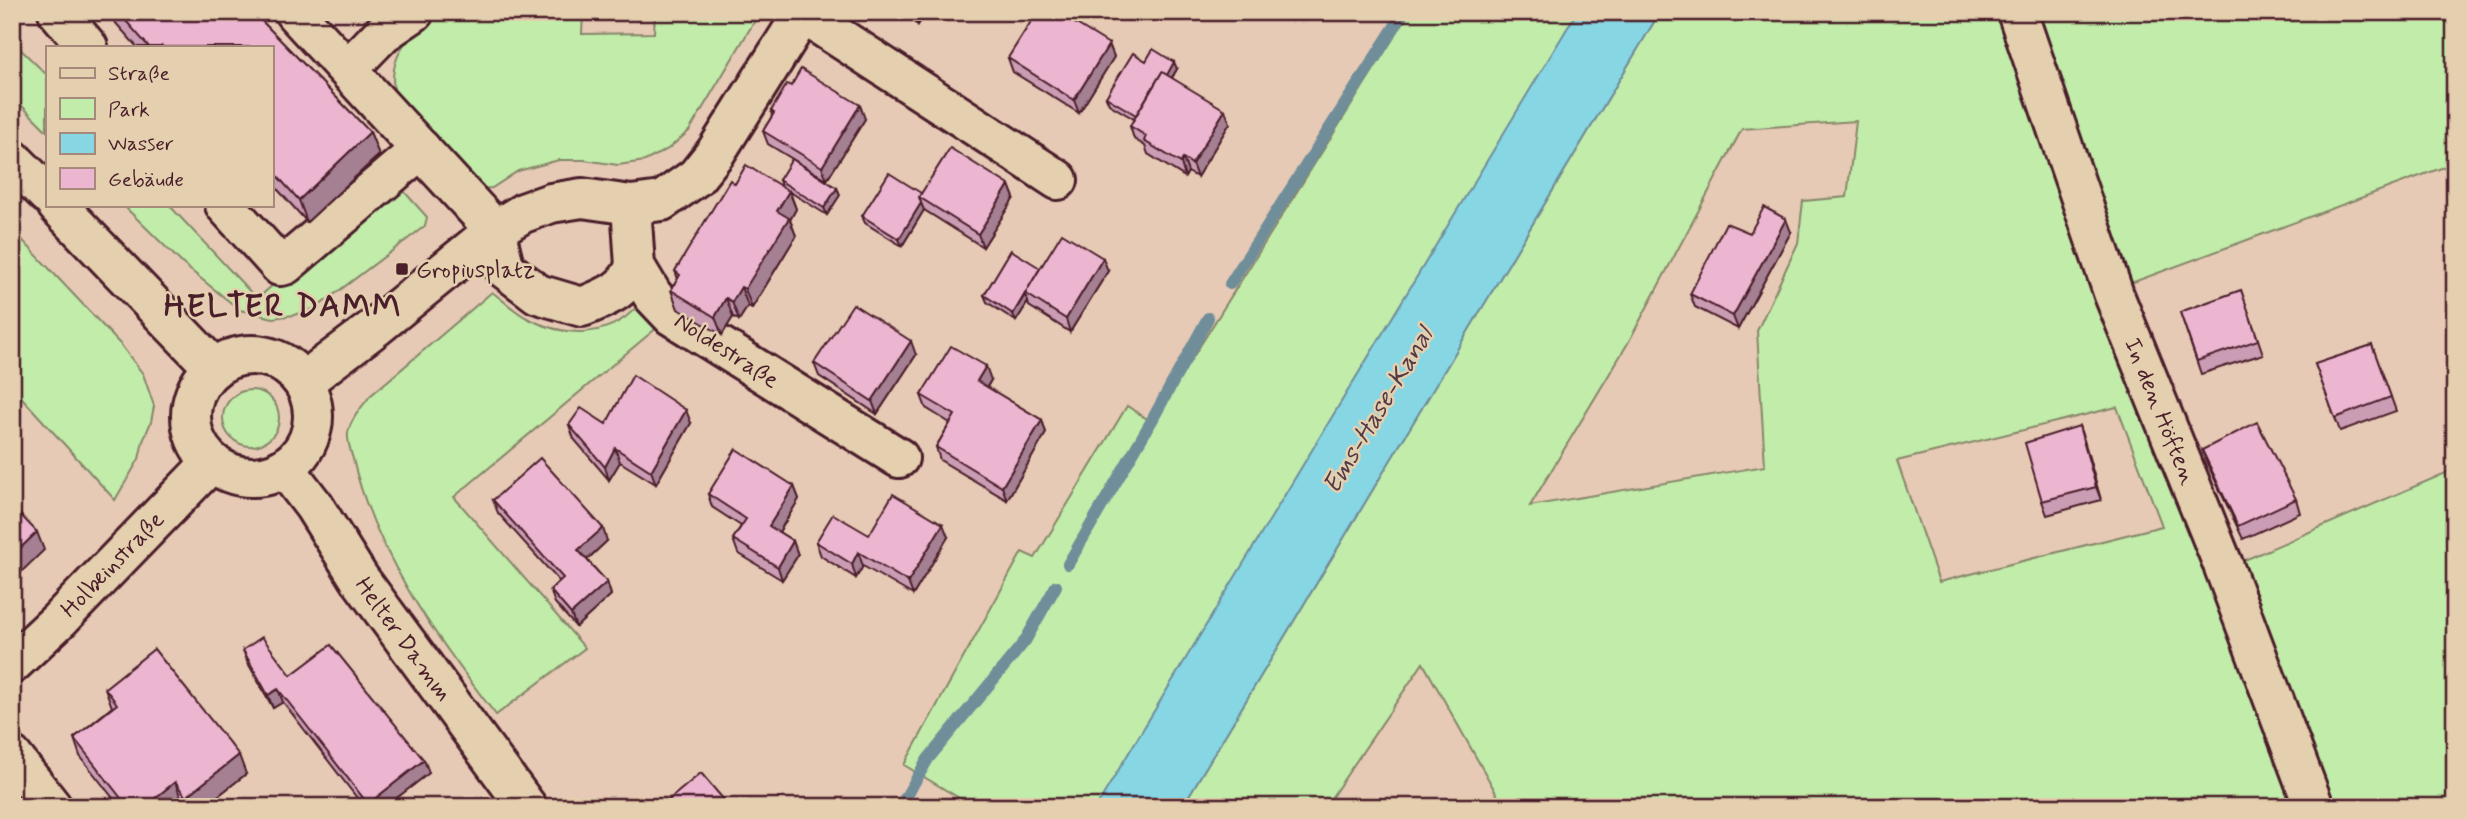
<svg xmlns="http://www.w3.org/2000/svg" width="2467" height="819" font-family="Mynerve,sans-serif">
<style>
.green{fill:#c1eca9;stroke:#86866a;stroke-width:2;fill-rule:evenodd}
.water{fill:#87d6e4;stroke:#6f8d9a;stroke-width:2}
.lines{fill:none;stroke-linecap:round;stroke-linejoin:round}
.stream{stroke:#6f8d9a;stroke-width:12}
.minor-casing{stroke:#4a1f2b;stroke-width:44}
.minor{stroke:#e4cfae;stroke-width:38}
.wall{fill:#cb9db4;stroke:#4a1f2b;stroke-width:2}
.shaded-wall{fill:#a57f92;stroke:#4a1f2b;stroke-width:2}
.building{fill:#ecb6d1;stroke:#4a1f2b;stroke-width:2}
.poi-dot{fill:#4a1f2b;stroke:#e4cfae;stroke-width:2.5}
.labels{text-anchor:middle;stroke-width:5;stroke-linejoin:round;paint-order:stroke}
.poi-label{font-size:24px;fill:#4a1f2b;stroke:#e4cfae;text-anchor:start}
.street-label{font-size:24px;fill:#4a1f2b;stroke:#e4cfae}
.water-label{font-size:26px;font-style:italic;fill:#533a47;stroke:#e4cfae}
.district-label{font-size:32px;font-weight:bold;letter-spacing:2px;fill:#4a1f2b;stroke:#e4cfae}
</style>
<rect width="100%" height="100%" fill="#e6cab5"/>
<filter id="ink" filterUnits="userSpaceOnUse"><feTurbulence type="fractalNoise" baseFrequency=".0143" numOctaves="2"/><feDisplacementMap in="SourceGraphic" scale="14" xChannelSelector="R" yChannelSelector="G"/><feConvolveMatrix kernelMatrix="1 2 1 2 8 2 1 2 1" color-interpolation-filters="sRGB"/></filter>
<g filter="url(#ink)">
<g class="green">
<path d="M478,12H583L582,34L654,33L655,12H760L689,131L668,149L645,161L618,165L584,160H559L518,171L492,188L480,189L397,98C384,69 405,30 434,20C447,15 464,15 478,12Z"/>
<path d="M1410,12H1578L1097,807H968L969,804L904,765L1022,552L1035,558L1127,406L1152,422Z"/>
<path d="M1660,12H2006L2300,807H1504L1423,663L1325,807H1182ZM1856,121L1847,197L1803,201L1798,243L1757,331L1765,466L1530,506L1628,343L1742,129ZM2117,407L2162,526L1939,582L1897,461Z"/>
<path d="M2036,12H2455V163L2131,283Z"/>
<path d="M12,41L47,75V131L12,96Z"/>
<path d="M393,179L427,217L425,226L316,308L294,315L273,318L240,310L184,265L123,205H169L257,299Z"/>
<path d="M12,229L120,344L143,374L154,406L151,422L143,441L139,459L115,500L12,387Z"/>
<path d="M492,292C503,300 515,312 527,318C567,339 614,339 643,299L665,321L454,497L585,648L496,715C438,640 375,554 353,459C351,452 347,441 348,433C350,420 362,407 370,396Z"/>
<circle cx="251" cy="418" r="28"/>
<path d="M2455,469V807H2332L2240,562Z"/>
</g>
<path class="water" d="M1577,12H1660L1182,807H1096Z"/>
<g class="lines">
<g class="stream">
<path d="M1230,284L1404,12"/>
<path d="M1068,564L1151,422L1208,318"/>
<path d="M900,807L928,759L1025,641L1056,586"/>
</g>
<g class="minor-casing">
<g id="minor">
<path d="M58,12L88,47"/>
<path d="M294,12L495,230L505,269L538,294L582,307C606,297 626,291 635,266"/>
<path d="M2017,12L2114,295L2222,562L2314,807"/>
<path d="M803,14L1058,180"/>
<path d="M348,69L383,33L414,12"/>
<path d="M12,159L47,194"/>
<path d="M57,205L214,368"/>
<path d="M225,205L280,266L285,265L421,149"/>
<path d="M631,205L635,266L653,296L672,316L899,458"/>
<circle cx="252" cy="416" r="61"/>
<path d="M303,382L377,326L495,230L523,213L551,203L582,198L631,205L662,201L696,177L716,152L804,12"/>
<path d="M285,468L314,506L359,578L527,807"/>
<path d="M12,664L59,620L211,463"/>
<path d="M12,756L52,807"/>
</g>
</g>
<use href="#minor" class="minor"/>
</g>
<g class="wall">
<path d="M106,12H253L370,132L379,155L307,222L271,182V47H137Z"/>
<path d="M898,12H926L918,25Z"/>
<path d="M1109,44L1114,57L1079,113L1013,72L1008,58Z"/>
<path d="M1177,69L1172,78L1230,123L1197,177L1188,172L1185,177L1148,154L1145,146L1134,139L1130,126L1134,119L1109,104L1106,97Z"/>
<path d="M791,86L865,119L827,180L768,144L763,131L772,116L771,111Z"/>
<path d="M779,180L837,188L840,195L827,215L790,192L796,209L790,220L796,236L752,308L748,306L739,320L733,317L722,335L678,309L671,290L678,279L675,271L735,184L781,186Z"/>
<path d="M1009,185L1014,198L983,247L924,210L902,246L865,223L862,216L921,193Z"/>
<path d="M1791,232L1738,329L1695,307L1690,294L1750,233Z"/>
<path d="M1108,271L1070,332L1029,306L1028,302L1016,321L987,302L984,295Z"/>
<path d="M2241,290L2263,354L2201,374L2180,312Z"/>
<path d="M2372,345L2396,411L2340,431L2315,364Z"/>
<path d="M916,355L877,414L819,376L814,363Z"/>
<path d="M991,380L987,387L1042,420L1046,433L1007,500L940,460L936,447L950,423L926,408L921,395Z"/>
<path d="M691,423L656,484L620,462L609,480L574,439L569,425Z"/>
<path d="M2079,426L2101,500L2047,515L2042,501Z"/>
<path d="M2202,450L2296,499L2300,513L2243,539L2207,463Z"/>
<path d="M794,486L799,499L779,532L793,541L798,555L782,580L738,553L733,539L741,526L712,507L708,494Z"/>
<path d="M493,500L607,541L587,560L607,582L611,595L576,627L555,603L550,590L559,581L498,513Z"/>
<path d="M869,535L948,537L913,595L863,566L856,578L821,556L816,542Z"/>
<path d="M243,650L291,675L424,760L429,773L385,807H364L283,702L273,708L248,663Z"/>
<path d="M105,688L246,774L204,807H186L182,801L174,807H120L80,756L74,738L112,707Z"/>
</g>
<g class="shaded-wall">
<path d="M914,12H926L918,25Z"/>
<path d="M1109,44L1114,57L1079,113L1074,100Z"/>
<path d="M1174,62L1177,69L1143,124L1141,118Z"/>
<path d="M860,105L865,119L827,180L822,167Z"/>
<path d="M1225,110L1230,123L1197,177L1192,164Z"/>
<path d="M370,132L379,155L307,222L299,200Z"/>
<path d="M1183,158L1188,172L1185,177L1181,163Z"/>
<path d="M1009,185L1014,198L983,247L978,234Z"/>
<path d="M837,188L840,195L827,215L824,208Z"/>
<path d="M789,191L796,209L790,220L796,236L752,308L745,289L777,211Z"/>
<path d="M921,203L924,210L902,246L899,239Z"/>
<path d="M1786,219L1791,232L1738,329L1733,316Z"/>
<path d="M1103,258L1108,271L1070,332L1066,319Z"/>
<path d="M741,287L748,306L739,320L732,302Z"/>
<path d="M1025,295L1028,302L1016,321L1013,314Z"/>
<path d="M726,298L733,317L722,335L715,317Z"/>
<path d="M911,341L916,355L877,414L872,401Z"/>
<path d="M986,366L991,380L982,395L977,381Z"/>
<path d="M686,410L691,423L656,484L651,471Z"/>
<path d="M1042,420L1046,433L1007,500L1002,487Z"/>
<path d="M2079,426L2084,440L2101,500L2096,487Z"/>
<path d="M615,448L620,462L609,480L605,467Z"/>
<path d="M794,486L799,499L774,540L769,526Z"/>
<path d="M943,524L948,537L913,595L908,582Z"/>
<path d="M603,528L607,541L582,564L578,550Z"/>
<path d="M37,532L44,550L12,581V556Z"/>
<path d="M793,541L798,555L782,580L778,567Z"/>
<path d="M858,552L863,566L856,578L852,564Z"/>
<path d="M607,582L611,595L576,627L571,614Z"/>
<path d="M278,689L283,702L273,708L268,695Z"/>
<path d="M239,755L246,774L204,807H190L186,797Z"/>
<path d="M424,760L429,773L385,807H369L368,804Z"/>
<path d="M175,782L182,801L174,807H144Z"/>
</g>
<g class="building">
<path d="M118,12H253L370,132L299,200L271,169V47H163L162,46L161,47H149Z"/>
<path d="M1037,12H1057L1109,44L1074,100L1008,58Z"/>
<path d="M1153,49L1174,62L1167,75L1162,72L1136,115L1106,97L1133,53L1146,61Z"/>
<path d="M801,69L860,105L822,167L763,131L774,113L771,111L787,84L791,86Z"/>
<path d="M1162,72L1225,110L1192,164L1183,158L1181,163L1144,141L1146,136L1130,126Z"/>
<path d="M950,148L1009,185L978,234L919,197Z"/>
<path d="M792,159L837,188L824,208L779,180Z"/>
<path d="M746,165L789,191L777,211L789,218L745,289L741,287L732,302L726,298L715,317L671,290L680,275L675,271L730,180L735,184Z"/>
<path d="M889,173L921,193L919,197L921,203L899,239L862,216Z"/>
<path d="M1764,207L1786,219L1733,316L1690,294L1726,223L1750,233Z"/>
<path d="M1062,233L1103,258L1066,319L1025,293Z"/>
<path d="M1011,250L1040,268L1013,314L984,295Z"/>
<path d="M2241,290L2258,340L2197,361L2180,312Z"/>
<path d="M853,304L911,341L872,401L814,363Z"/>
<path d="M2372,345L2391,397L2335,418L2315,364Z"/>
<path d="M951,346L986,366L977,381L1042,420L1002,487L936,447L955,415L921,395Z"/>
<path d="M633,375L686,410L651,471L615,448L605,467L569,425L581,408L606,424Z"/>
<path d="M2257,422L2296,499L2238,526L2202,450Z"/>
<path d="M2079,426L2096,487L2042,501L2025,443Z"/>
<path d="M736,449L794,486L769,526L793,541L778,567L733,539L746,519L708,494Z"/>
<path d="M540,458L603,528L578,550L607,582L571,614L550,590L563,578L493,500Z"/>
<path d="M893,494L943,524L908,582L858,552L852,564L816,542L833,514L869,535Z"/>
<path d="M12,506L37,532L12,556Z"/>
<path d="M262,637L291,675L331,645L424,760L368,804L278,689L268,695L243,650Z"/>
<path d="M154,649L239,755L186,797L175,782L144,807H128L74,738L117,704L105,688Z"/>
<path d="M701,773L730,807H660Z"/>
</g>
</g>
<rect class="poi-dot" x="395" y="262" width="14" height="14" rx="3.5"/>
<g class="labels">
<g class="poi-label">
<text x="416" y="277">Gropiusplatz</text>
</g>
<g class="street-label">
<text transform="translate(727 350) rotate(33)" y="8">Noldestraße</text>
<text transform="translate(2161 411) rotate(68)" y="8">In den Höften</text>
<text transform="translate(112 564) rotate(-46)" y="8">Holbeinstraße</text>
<text transform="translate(404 639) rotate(54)" y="8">Helter Damm</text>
</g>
<g class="water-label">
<text transform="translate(1377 410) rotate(-59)" y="9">Ems-Hase-Kanal</text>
</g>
<g class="district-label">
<text x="283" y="316">HELTER DAMM</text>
</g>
</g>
<rect width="2467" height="819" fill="none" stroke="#e4cfae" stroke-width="42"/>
<rect x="21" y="21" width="2425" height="777" fill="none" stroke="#4a1f2b" stroke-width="2.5" filter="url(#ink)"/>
<rect x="46" y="46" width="228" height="161" fill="#e4cfae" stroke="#a6897a" stroke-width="2"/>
<rect x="60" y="68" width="35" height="10" fill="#e4cfae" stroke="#a6897a" stroke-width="2"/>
<text x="108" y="80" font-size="21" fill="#4a1f2b">Straße</text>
<rect x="60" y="98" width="35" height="21" fill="#c1eca9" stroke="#a6897a" stroke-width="2"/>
<text x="108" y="116" font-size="21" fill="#4a1f2b">Park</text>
<rect x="60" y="133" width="35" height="21" fill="#87d6e4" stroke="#a6897a" stroke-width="2"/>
<text x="108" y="150" font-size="21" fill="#4a1f2b">Wasser</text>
<rect x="60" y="168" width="35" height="21" fill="#ecb6d1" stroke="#a6897a" stroke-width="2"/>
<text x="108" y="186" font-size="21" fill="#4a1f2b">Gebäude</text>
</svg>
